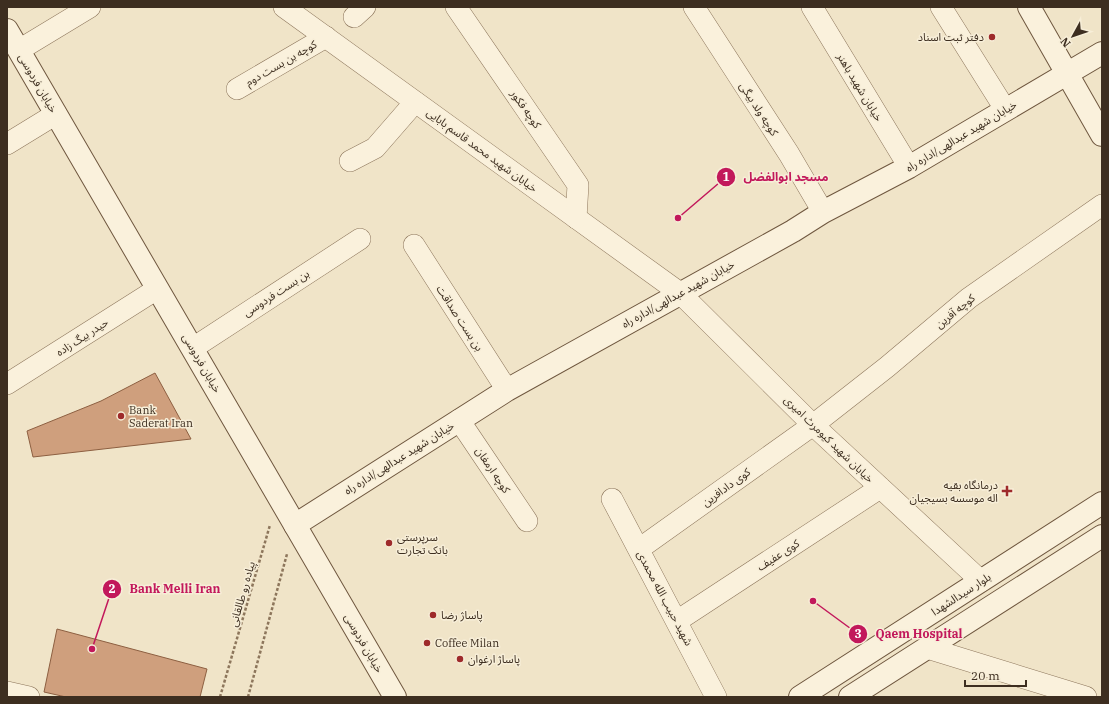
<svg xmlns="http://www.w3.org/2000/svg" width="1109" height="704" font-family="'IBM Plex Serif','Noto Sans Arabic',serif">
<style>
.building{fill:#cf9f7d;stroke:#8d5f41}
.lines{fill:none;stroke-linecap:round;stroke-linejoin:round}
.street-casing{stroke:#8d765c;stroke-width:22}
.secondary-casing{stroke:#6f573f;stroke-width:24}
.path{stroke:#8d765c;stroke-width:2.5;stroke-dasharray:3 2;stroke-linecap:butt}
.street{stroke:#faf1dc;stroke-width:21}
.secondary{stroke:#faf1dc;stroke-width:22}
.poi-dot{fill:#9e2a2b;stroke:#f7eed8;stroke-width:1.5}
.labels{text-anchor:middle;stroke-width:3;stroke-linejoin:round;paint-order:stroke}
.poi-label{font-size:11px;fill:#3d2e20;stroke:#f7eed8;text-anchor:start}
.street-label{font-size:11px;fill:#3d2e20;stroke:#f7eed8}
.leader{fill:none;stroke:#c2185b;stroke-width:1.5}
.callout-dot{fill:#c2185b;stroke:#f7eed8;stroke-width:1.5}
.mark-label{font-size:12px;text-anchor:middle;font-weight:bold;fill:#fff}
.callout-label{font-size:12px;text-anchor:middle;font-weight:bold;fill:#c2185b;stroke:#f7eed8;stroke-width:3;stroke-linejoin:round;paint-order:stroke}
</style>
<rect width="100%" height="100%" fill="#f0e4c8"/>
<g class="building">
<path d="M155,373L191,439L33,457L27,431L101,401Z"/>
<path d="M57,629L207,669L200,697H66L44,692Z"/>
</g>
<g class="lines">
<g class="street-casing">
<g id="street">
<path d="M284,7L680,293L813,425L981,581"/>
<path d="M456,7L578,185L576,218"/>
<path d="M694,7L789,154L823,212"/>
<path d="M812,7L909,167"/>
<path d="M941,7L1005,109"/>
<path d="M354,17L365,7"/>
<path d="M19,50L90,7"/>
<path d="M237,89L326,37"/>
<path d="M7,144L56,114"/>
<path d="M350,161L375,148L415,102"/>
<path d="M414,245L507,390"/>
<path d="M193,348L360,239"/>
<path d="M7,384L157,289"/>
<path d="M459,420L527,521"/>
<path d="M612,499L716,697"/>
<path d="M639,549L813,425L887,367L969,298L1102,205"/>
<path d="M677,621L880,488"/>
<path d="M927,648L1086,697"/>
<path d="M7,692L29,697"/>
</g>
</g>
<g class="secondary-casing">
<g id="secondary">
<path d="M1029,7L1102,135"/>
<path d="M7,30L395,697"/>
<path d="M295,525L507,390L793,231L823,212L909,167L1102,53"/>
<path d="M800,697L1102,503"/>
<path d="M850,697L1102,536"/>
</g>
</g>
<g class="path">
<path d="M220,697L270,525"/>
<path d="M248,697L287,554"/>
</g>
<use href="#street" class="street"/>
<use href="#secondary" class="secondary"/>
</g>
<g class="poi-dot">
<circle cx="992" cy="37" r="4"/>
<circle cx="121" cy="416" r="4"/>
<path d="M1005 485h4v4h4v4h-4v4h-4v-4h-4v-4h4z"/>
<circle cx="389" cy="543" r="4"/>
<circle cx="433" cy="615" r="4"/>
<circle cx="427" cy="643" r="4"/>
<circle cx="460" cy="659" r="4"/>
</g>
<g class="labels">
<g class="poi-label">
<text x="984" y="41" text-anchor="end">دفتر ثبت اسناد</text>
<text x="129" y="414">Bank<tspan x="129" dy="13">Saderat Iran</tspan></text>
<text x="998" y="489" text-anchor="end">درمانگاه بقیه<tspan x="998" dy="13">اله موسسه بسیجیان</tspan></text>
<text x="397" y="541">سرپرستی<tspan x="397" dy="13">بانک تجارت</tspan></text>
<text x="441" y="619">پاساژ رضا</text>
<text x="435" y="647">Coffee Milan</text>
<text x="468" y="663">پاساژ ارغوان</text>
</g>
<g class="street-label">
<text transform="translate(281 63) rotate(-30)" y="4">کوچه بن بست دوم</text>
<text transform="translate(38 83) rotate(60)" y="4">خیابان فردوسی</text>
<text transform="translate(860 87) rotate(59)" y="4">خیابان شهید باهنر</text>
<text transform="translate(526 109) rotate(55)" y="4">کوچه فکور</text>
<text transform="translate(759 109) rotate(57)" y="4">کوچه ولد بیگی</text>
<text transform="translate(961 136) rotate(-31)" y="4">خیابان شهید عبدالهی/اداره راه</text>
<text transform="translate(482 150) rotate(36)" y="4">خیابان شهید محمد قاسم بابایی</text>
<text transform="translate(276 293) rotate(-33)" y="4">بن بست فردوسی</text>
<text transform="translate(678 294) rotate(-29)" y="4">خیابان شهید عبدالهی/اداره راه</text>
<text transform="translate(955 311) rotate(-39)" y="4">کوچه آفرین</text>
<text transform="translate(460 318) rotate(57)" y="4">بن بست صداقت</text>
<text transform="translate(82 337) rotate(-33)" y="4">حیدر بیگ زاده</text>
<text transform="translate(202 363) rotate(60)" y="4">خیابان فردوسی</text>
<text transform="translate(829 439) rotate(44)" y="4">خیابان شهید کیومرث امیری</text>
<text transform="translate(399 458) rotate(-32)" y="4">خیابان شهید عبدالهی/اداره راه</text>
<text transform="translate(493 470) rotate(56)" y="4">کوچه ارمغان</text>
<text transform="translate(726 487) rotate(-36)" y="4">کوی دادافرین</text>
<text transform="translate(778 555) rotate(-33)" y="4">کوی عفیف</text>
<text transform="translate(242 594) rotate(-74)" y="4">پیاده رو طالقانی</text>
<text transform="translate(961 594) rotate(-33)" y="4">بلوار سیدالشهدا</text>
<text transform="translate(665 598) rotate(62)" y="4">شهید حبیب‌ الله محمدی</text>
<text transform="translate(364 643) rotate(60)" y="4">خیابان فردوسی</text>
</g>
</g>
<path class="leader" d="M678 218L726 177M92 649L112 589M813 601L858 634"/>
<g class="callout-dot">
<circle cx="678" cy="218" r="4"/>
<circle cx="92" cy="649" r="4"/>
<circle cx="813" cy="601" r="4"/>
<circle cx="726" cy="177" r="10"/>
<circle cx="112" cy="589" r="10"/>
<circle cx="858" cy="634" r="10"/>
</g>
<g class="mark-label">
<text x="726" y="181">1</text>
<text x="112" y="593">2</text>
<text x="858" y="638">3</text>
</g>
<g class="callout-label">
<text x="786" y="181">مسجد ابوالفضل</text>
<text x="175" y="593">Bank Melli Iran</text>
<text x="919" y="638">Qaem Hospital</text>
</g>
<rect width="1109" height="704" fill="none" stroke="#3d2e20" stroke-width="16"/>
<g transform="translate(1073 36) rotate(230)" stroke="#f7eed8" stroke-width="3" paint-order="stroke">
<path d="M0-3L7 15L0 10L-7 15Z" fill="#3d2e20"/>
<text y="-6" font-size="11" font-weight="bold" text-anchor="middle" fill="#3d2e20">N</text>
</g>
<path d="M965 680v6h61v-6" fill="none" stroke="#3d2e20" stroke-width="2"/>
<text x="971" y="680" font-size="12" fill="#3d2e20" stroke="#f7eed8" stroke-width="3" paint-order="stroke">20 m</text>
</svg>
